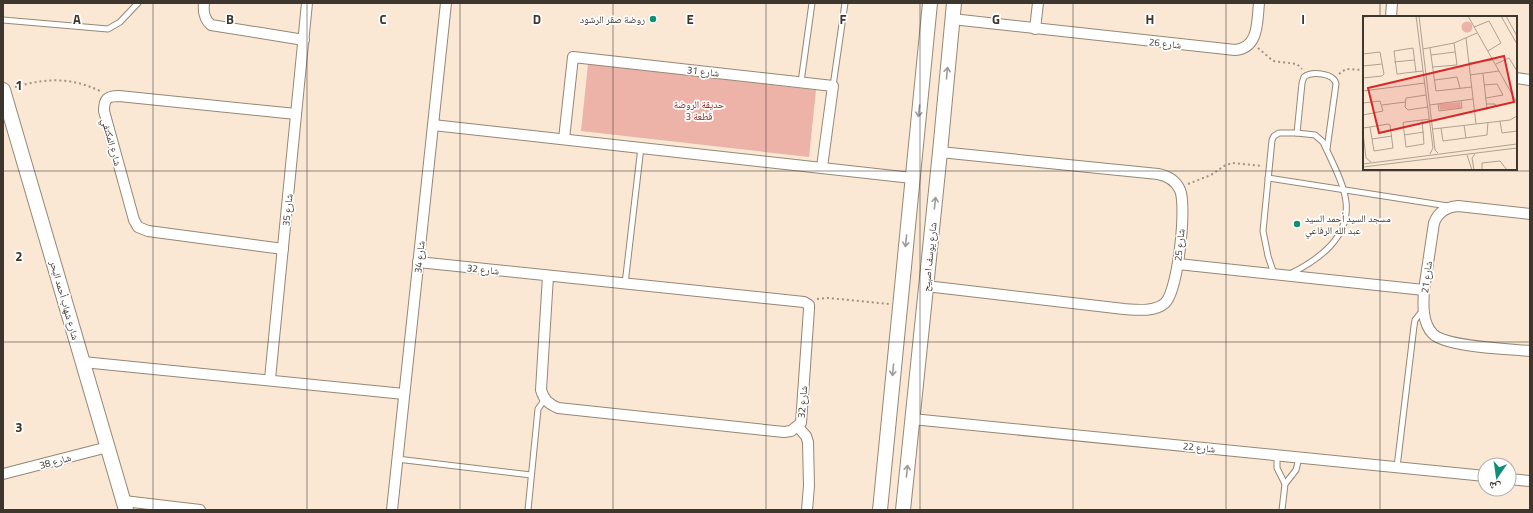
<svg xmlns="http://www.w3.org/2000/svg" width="1533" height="513" font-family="'Titillium Web','Noto Naskh Arabic',sans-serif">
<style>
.green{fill:#edb3a8}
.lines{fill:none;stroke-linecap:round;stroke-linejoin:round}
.lane-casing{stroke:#968774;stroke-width:7}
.street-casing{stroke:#968774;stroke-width:12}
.secondary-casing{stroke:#968774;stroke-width:16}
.path{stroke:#a09385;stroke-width:2;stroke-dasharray:2 3;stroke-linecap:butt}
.lane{stroke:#fff;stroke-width:5}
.street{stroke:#fff;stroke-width:10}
.secondary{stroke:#fff;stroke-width:14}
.oneway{stroke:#9e9a97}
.grid{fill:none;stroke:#3d362f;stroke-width:1;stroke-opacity:0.55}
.poi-dot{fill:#0f8f76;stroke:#fff;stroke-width:1.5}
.labels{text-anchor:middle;stroke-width:3.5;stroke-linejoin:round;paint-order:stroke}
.poi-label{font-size:10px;fill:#3d362f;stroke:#fff;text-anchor:end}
.street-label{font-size:10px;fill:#3d362f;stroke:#fff}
.park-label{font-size:10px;fill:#861f13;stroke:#fff}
.inset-road{fill:none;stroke:#aea192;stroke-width:1}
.view{fill:#d62828;fill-opacity:0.15;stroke:#d62828;stroke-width:2}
.inset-edge{fill:none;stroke:#3d362f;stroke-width:2}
.grid-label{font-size:13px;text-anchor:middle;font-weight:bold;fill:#3d362f;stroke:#fff;stroke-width:3.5;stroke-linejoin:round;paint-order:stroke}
</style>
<rect width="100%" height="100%" fill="#fae8d4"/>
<path class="green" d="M588,64L816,90L809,157L581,131Z"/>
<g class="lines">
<g class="lane-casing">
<g id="lane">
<path d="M3,20L108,29L120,22L138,3"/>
<path d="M801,82L812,3"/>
<path d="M833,86L845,3"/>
<path d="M1297,133L1302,83L1304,77C1312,71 1334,73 1336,84L1327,149"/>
<path d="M1268,178L1448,206"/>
<path d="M1274,274L1268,256L1263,231L1272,140L1274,136L1279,133H1297L1315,135L1323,142C1331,160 1344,183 1346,202C1350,238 1318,260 1290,274"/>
<path d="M625,284L641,147"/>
<path d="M1277,455V468L1285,484L1282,510"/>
<path d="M397,459L531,475"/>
<path d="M1397,467L1414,326L1415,320L1423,310"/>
<path d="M1285,484L1296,470L1299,458"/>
<path d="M528,510L538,409L545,399"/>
</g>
</g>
<g class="street-casing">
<g id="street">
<path d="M204,3C203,12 204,19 211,25L304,40"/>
<path d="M1391,17L1392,3"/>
<path d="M952,19L1235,50C1259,48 1257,22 1259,3"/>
<path d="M1035,29L1038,3"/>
<path d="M1516,78L1530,80"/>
<path d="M433,125L912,178"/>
<path d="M564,139L573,57L833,86L822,167"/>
<path d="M1530,214L1458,206C1446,207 1438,212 1434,223L1424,290C1423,304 1422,323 1433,334C1446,347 1510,349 1530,351"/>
<path d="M283,249L148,231L138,227L134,220L104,111C104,99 107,96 119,96L296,114"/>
<path d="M418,262L804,302L809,305V309L801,423L791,431L784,432L558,408C549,404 544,400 541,390L548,276"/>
<path d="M1178,264L1424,290"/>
<path d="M926,286L1124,309C1137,310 1155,312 1165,303C1178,291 1187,206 1180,190C1176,181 1168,176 1158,174L940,152"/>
<path d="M83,362L404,394"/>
<path d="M270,379L307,3"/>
<path d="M912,419L1485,476"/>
<path d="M798,427L806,436L808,442L809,486L807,510"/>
<path d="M3,474L108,447"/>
<path d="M1509,479L1530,481"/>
<path d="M124,501L200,510"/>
<path d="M392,510L446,3"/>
</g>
</g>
<g class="secondary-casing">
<g id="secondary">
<path d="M3,90L126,510"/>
<path d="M880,510L930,3"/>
<path d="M903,510L940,152L954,3"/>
</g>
</g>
<g class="path">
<path d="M1258,48L1273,61L1297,64L1302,69"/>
<path d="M1339,74L1346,69L1364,70"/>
<path d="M15,87C47,78 70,77 100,91"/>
<path d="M1188,184L1211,175L1224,166L1232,163L1262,166"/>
<path d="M817,299L828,298L889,304"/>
</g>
<use href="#lane" class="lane"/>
<use href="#street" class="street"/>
<use href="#secondary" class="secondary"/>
</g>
<defs><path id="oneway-shaft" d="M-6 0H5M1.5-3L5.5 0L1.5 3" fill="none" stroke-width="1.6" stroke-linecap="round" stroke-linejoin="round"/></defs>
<g class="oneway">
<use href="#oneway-shaft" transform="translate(947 73) rotate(-85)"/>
<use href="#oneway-shaft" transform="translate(919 111) rotate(96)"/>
<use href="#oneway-shaft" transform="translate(935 203) rotate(-84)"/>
<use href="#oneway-shaft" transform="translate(906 241) rotate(96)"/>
<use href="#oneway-shaft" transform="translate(893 370) rotate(95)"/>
<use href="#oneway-shaft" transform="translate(907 471) rotate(-84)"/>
</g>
<path class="grid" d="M153,3V510M307,3V510M460,3V510M613,3V510M766,3V510M920,3V510M1073,3V510M1226,3V510M1380,3V17M1380,169V510M3,171H1530M3,342H1530"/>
<g class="poi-dot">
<circle cx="653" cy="19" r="4"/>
<circle cx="1297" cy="224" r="4"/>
</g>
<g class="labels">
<g class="poi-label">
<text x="645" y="23">روضة صقر الرشود</text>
<text x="1305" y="222" text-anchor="start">مسجد السيد أحمد السيد<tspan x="1305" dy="12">عبد الله الرفاعي</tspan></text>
</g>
<g class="street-label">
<text transform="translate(1165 43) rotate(6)" y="4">شارع 26</text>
<text transform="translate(703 71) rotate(6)" y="4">شارع 31</text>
<text transform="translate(112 142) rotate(74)" y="4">شارع المكتفي</text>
<text transform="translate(287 210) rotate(-84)" y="4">شارع 35</text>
<text transform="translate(1179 245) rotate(-84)" y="4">شارع 25</text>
<text transform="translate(419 257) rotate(-84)" y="4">شارع 34</text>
<text transform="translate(929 257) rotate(-84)" y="4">شارع يوسف اصبيح</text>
<text transform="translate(483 269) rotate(6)" y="4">شارع 32</text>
<text transform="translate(1426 277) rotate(-83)" y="4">شارع 21</text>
<text transform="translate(65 300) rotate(74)" y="4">شارع شهاب أحمد البحر</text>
<text transform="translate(802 402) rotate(-85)" y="4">شارع 32</text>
<text transform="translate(1199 447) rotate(6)" y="4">شارع 22</text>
<text transform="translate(55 461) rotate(-15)" y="4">شارع 38</text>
</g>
<g class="park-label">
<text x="699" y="108">حديقة الروضة<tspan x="699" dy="12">قطعة 3</tspan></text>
</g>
</g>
<g transform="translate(1363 16)">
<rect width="154" height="154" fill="#fae8d4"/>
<path d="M98.5 11a5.5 5.5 0 1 1 11 0a5.5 5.5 0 1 1-11 0ZM97,86L98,92L77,94L76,88Z" fill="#edb3a8"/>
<path class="inset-road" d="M53,0L70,132L67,138M56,0L72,134L75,137M105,0L154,87M138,0L154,28M143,0L154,20M0,1L14,0M111,11L126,5L138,27L125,35M103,22L113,108M67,32L73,75L109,71M60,33L91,27L114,17M0,38L17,36L21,58L19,60L0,62M68,39L92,36M31,46L51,44M106,47L130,44M133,48L146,42L154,55M0,50L19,48M70,51L94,49L91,27M53,56L50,32L31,35L34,58H35L42,57L60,55M107,59L136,55M72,64L94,61L97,72M121,69L134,68L140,79L123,82M0,75L62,67M63,79L43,82L42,91L45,94L65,91M0,87L17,85L20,95L0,99M75,88L76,95L99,92L98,85M123,88H132L133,90L124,93M19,89L42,86M67,89L110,83M112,95L124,93L120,58M59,104L61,128L43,131L40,107L42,106L59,104L67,103M137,105L139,117L154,115M101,109L103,122M0,112L7,111L25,108L27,109L30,132L11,135L7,111M78,112L80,125L124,119L125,106M70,113L147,104L154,100M0,117L3,142L8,146M41,119L61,116M9,123L29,120M104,139L109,154M0,148L154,128M0,151L154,132M111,154L109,142L112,138M119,154V147L137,145L144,154"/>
<path class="view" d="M141,40L151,86L16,117L5,72Z"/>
<rect width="154" height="154" class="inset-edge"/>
</g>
<g class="grid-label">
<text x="77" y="24">A</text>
<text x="230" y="24">B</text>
<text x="383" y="24">C</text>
<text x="537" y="24">D</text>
<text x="690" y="24">E</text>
<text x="843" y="24">F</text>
<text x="996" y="24">G</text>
<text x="1150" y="24">H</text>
<text x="1303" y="24">I</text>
<text x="19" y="90">1</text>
<text x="19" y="261">2</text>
<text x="19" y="432">3</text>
</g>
<rect width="1533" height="513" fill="none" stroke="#3d362f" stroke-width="8"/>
<g transform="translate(1497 477) rotate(193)"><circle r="19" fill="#ffffff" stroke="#b1afac"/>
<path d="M0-3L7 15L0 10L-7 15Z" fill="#0f8f76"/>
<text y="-6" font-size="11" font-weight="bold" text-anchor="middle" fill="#3d362f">ش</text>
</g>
</svg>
